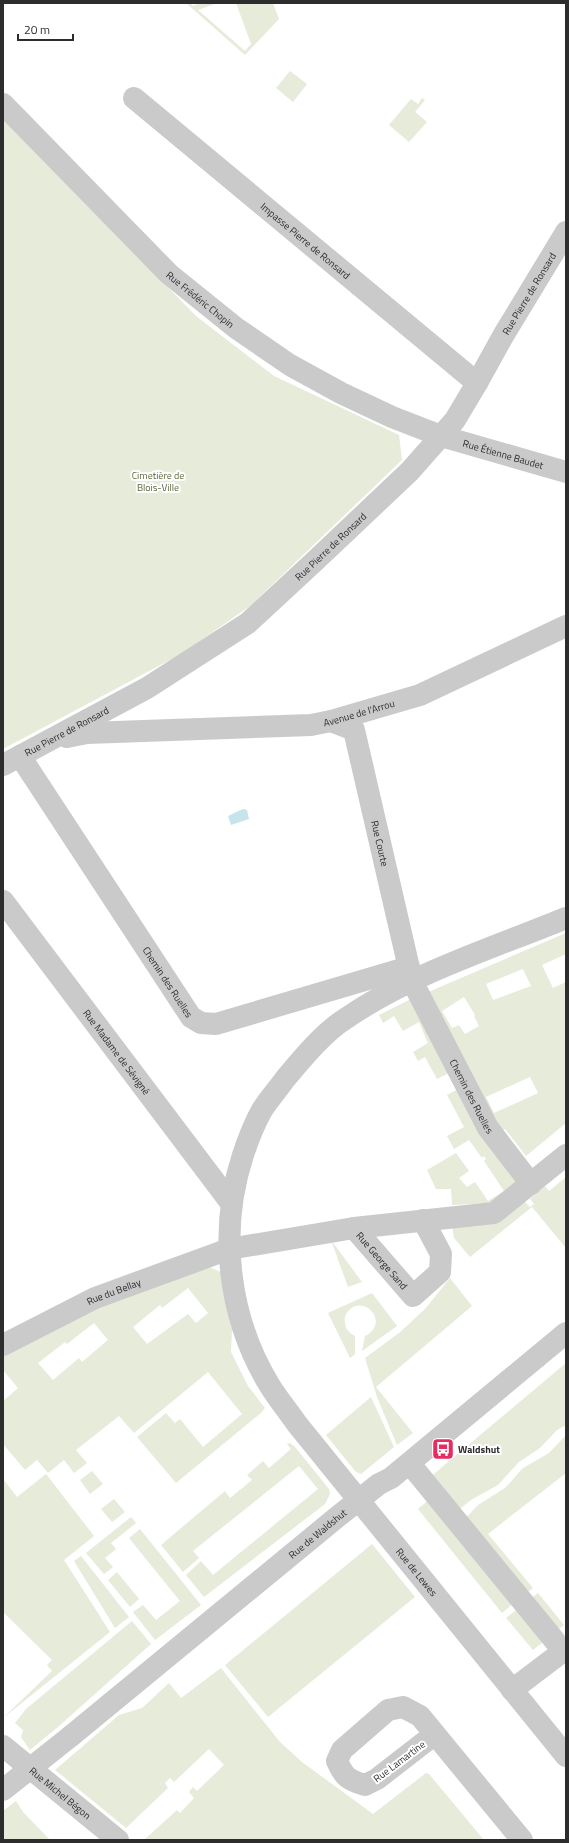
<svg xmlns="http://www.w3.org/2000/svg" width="569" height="1843" font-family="'Titillium Web',sans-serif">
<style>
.green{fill:#e6ebda;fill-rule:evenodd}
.water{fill:#c5e4eb}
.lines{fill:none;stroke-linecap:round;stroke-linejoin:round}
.minor{stroke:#cacaca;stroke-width:22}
.minor-bridge{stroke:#cacaca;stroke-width:22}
.labels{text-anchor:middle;stroke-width:4;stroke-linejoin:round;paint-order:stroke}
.street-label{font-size:10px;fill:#2d2d2d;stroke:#fff}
.park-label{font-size:10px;fill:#5a683a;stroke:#fff}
.poi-label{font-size:10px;font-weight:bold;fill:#2d2d2d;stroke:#fff;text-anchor:start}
</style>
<rect width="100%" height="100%" fill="#fff"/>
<g class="green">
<path d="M186,3H191L192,6L201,3H217L198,10L245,51L251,44L236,3H273L279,19L245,55Z"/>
<path d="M290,71L307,84L293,102L276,88Z"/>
<path d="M422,98L425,100L415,112L427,122L409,142L389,125L411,99L418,104Z"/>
<path d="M3,118L196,316L274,376L399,435L402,460L250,606L181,654L3,749Z"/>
<path d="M566,933V954L542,965L553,988L566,982V1123L526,1156L505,1129L500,1132L426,993ZM523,969L531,986L493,1000L486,984ZM464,997L475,1015L474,1016L479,1026L465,1034L459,1025L452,1028L442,1011ZM530,1077L538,1093L494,1113L486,1097Z"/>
<path d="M413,998L451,1072L437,1079L425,1057L418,1061L413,1052L428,1043L419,1022L403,1031L394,1016L383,1023L379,1015Z"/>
<path d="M460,1088L522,1178L492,1203L452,1205L451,1189H436L427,1170L456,1153L469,1171L459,1178L467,1187L475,1182L488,1201L504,1191L484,1161L486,1159L484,1156L482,1158L469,1140L454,1149L447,1136L464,1127L447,1095Z"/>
<path d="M566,1177V1248L532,1207L470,1257L454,1238L452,1226L524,1201L530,1207L534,1204L530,1199L545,1186L549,1191Z"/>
<path d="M331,1240L362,1282L348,1287Z"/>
<path d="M209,1267L221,1272L226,1305L232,1329L231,1352L248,1386L265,1408L261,1413L176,1483L137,1437L166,1413L175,1423L180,1419L203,1447L242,1414L208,1372L134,1433L119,1416L76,1450L87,1463L74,1473L64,1460L48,1473L37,1460L25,1470L3,1444V1401L18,1388L3,1370V1355L100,1307ZM188,1288L208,1313L196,1323L188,1314L147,1344L133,1327L160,1305L162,1308ZM94,1323L108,1340L82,1362L79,1358L53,1380L38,1363L65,1342L67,1344Z"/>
<path d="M450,1278L472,1306L376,1387L413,1433L397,1445L377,1397L365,1358L399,1333L425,1309Z"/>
<path d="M372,1293L397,1326L362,1351L365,1336C390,1324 366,1294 349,1310C346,1313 344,1318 345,1322C345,1329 349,1333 355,1336V1354L350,1358L328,1313Z"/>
<path d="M566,1363V1425L557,1430L540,1448L519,1462L498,1485L471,1500L457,1511L429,1478Z"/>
<path d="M371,1397L394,1447L361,1474L356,1472L326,1435Z"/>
<path d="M566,1435V1473L488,1534L533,1588L523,1596L462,1522L478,1505L505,1488L523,1468L549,1453Z"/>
<path d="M290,1443L295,1447L329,1489L330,1494L325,1504L204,1597L186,1575L201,1561L213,1575L318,1489L299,1466L193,1551L199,1558L183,1572L161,1545L225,1491L230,1498L252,1480L247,1475L263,1461L269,1468L291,1449L287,1444Z"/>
<path d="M92,1471L103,1484L90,1494L80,1480Z"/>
<path d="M46,1474L94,1536L64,1560L110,1632L3,1718L52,1671L47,1665L52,1660L3,1612V1479L17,1497Z"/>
<path d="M432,1497L516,1601L502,1613L418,1509Z"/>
<path d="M114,1499L125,1512L112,1522L101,1509Z"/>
<path d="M131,1517L136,1523L111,1543L116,1549L105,1558L113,1567L104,1574L86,1553Z"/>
<path d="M140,1529L201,1605L155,1640L133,1612L143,1605L156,1620L180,1601L129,1538Z"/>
<path d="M372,1544L415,1597L268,1717L225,1665Z"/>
<path d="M81,1556L129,1617L115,1628L74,1561Z"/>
<path d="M117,1572L139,1599L130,1607L108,1580Z"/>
<path d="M538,1593L564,1625L552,1634L526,1602Z"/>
<path d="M521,1606L547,1639L533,1650L506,1618Z"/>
<path d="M132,1621L151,1644L59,1726L30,1750L21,1737L23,1730L15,1723L26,1709Z"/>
<path d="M221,1668L280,1742L302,1762L373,1814L426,1773L429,1774L484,1840H144L177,1810L180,1813L194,1798L189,1792L193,1787L197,1791L224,1765L209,1749L174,1782L170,1778L165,1783L168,1788L126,1828L55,1770L119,1715L142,1708L169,1683L181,1698Z"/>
<path d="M16,1801L23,1812L50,1840H3V1811Z"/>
</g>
<path class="water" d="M243,809L247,810L249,819L231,825L228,816Z"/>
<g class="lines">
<g class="minor">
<path id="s1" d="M134,98L477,383"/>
<path id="s2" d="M3,104L169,274L236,328L290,365L341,393L392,417L441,436L566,472"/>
<path id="s3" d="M331,721L354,730L412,981L488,1128L531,1184"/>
<path id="s4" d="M67,737L87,733L311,725L331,721L420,695L566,626"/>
<path id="s5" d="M20,756L191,1017L201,1023L216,1024L409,967"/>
<path id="s6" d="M3,765L147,688L248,623L316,560L410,471L455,420L477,383L503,336L566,232"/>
<path id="s7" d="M3,901L231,1203"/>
<path id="s8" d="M566,918C493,948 410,974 345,1019C323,1033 302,1059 285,1079C278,1089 269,1099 262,1110C254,1124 248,1140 243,1155C218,1231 228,1318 270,1386C278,1399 288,1411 297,1424L566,1756"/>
<path id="s9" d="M354,1228L413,1296L440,1272L441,1254L423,1220"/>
<path id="s10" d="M3,1345L95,1298L229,1249L354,1228L494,1213L566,1155"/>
<path d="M415,1470L555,1641"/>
<path d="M512,1690L566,1649"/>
<path d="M435,1734L377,1779L365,1785C348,1780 344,1777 337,1761L342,1750L388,1710L403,1707L420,1716L522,1840"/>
<path id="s11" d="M71,1736L336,1518L379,1484L391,1478L566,1333"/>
<path id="s12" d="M3,1746L118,1840"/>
</g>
<path class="minor-bridge" d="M3,1790L71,1736"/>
</g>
<defs>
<g id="bus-square" transform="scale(1.15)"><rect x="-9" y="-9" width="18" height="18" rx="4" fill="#e62d62" stroke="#fff"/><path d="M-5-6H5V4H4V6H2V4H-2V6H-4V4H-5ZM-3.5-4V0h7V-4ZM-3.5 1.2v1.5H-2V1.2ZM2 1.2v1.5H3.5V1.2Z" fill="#fff"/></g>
</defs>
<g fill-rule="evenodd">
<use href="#bus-square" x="443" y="1449"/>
</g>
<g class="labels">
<g class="street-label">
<text dy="4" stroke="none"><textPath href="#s1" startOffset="223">Impasse Pierre de Ronsard</textPath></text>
<text dy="4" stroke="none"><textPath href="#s6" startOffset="720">Rue Pierre de Ronsard</textPath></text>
<text dy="4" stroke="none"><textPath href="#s2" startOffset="278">Rue Frédéric Chopin</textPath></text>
<text dy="4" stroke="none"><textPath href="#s2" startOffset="621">Rue Étienne Baudet</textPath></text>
<text dy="4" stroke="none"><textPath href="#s6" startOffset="396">Rue Pierre de Ronsard</textPath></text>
<text dy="4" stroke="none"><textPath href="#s4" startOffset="294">Avenue de l'Arrou</textPath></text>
<text dy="4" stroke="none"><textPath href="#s6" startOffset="72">Rue Pierre de Ronsard</textPath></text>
<text dy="4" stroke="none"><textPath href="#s3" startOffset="141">Rue Courte</textPath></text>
<text dy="4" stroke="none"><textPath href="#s5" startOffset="270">Chemin des Ruelles</textPath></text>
<text dy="4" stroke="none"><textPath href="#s7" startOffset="189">Rue Madame de Sévigné</textPath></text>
<text dy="4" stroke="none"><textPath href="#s3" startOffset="412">Chemin des Ruelles</textPath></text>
<text dy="4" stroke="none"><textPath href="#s9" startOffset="43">Rue George Sand</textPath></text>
<text dy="4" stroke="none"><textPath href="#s10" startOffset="123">Rue du Bellay</textPath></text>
<text dy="4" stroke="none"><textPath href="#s11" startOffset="319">Rue de Waldshut</textPath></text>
<text dy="4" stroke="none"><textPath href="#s8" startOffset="893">Rue de Lewes</textPath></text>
<text transform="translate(399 1761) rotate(-37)" y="4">Rue Lamartine</text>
<text dy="4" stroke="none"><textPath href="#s12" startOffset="74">Rue Michel Bégon</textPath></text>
</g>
<g class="park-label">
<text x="158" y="479">Cimetière de<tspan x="158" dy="12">Blois-Ville</tspan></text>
</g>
<g class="poi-label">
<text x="458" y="1453">Waldshut</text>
</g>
</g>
<rect width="569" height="1843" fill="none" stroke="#2d2d2d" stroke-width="8"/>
<path d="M18 34v6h55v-6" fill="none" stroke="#2d2d2d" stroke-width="2"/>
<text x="24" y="34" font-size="12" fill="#2d2d2d" stroke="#ffffff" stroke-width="3" paint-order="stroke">20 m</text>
</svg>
